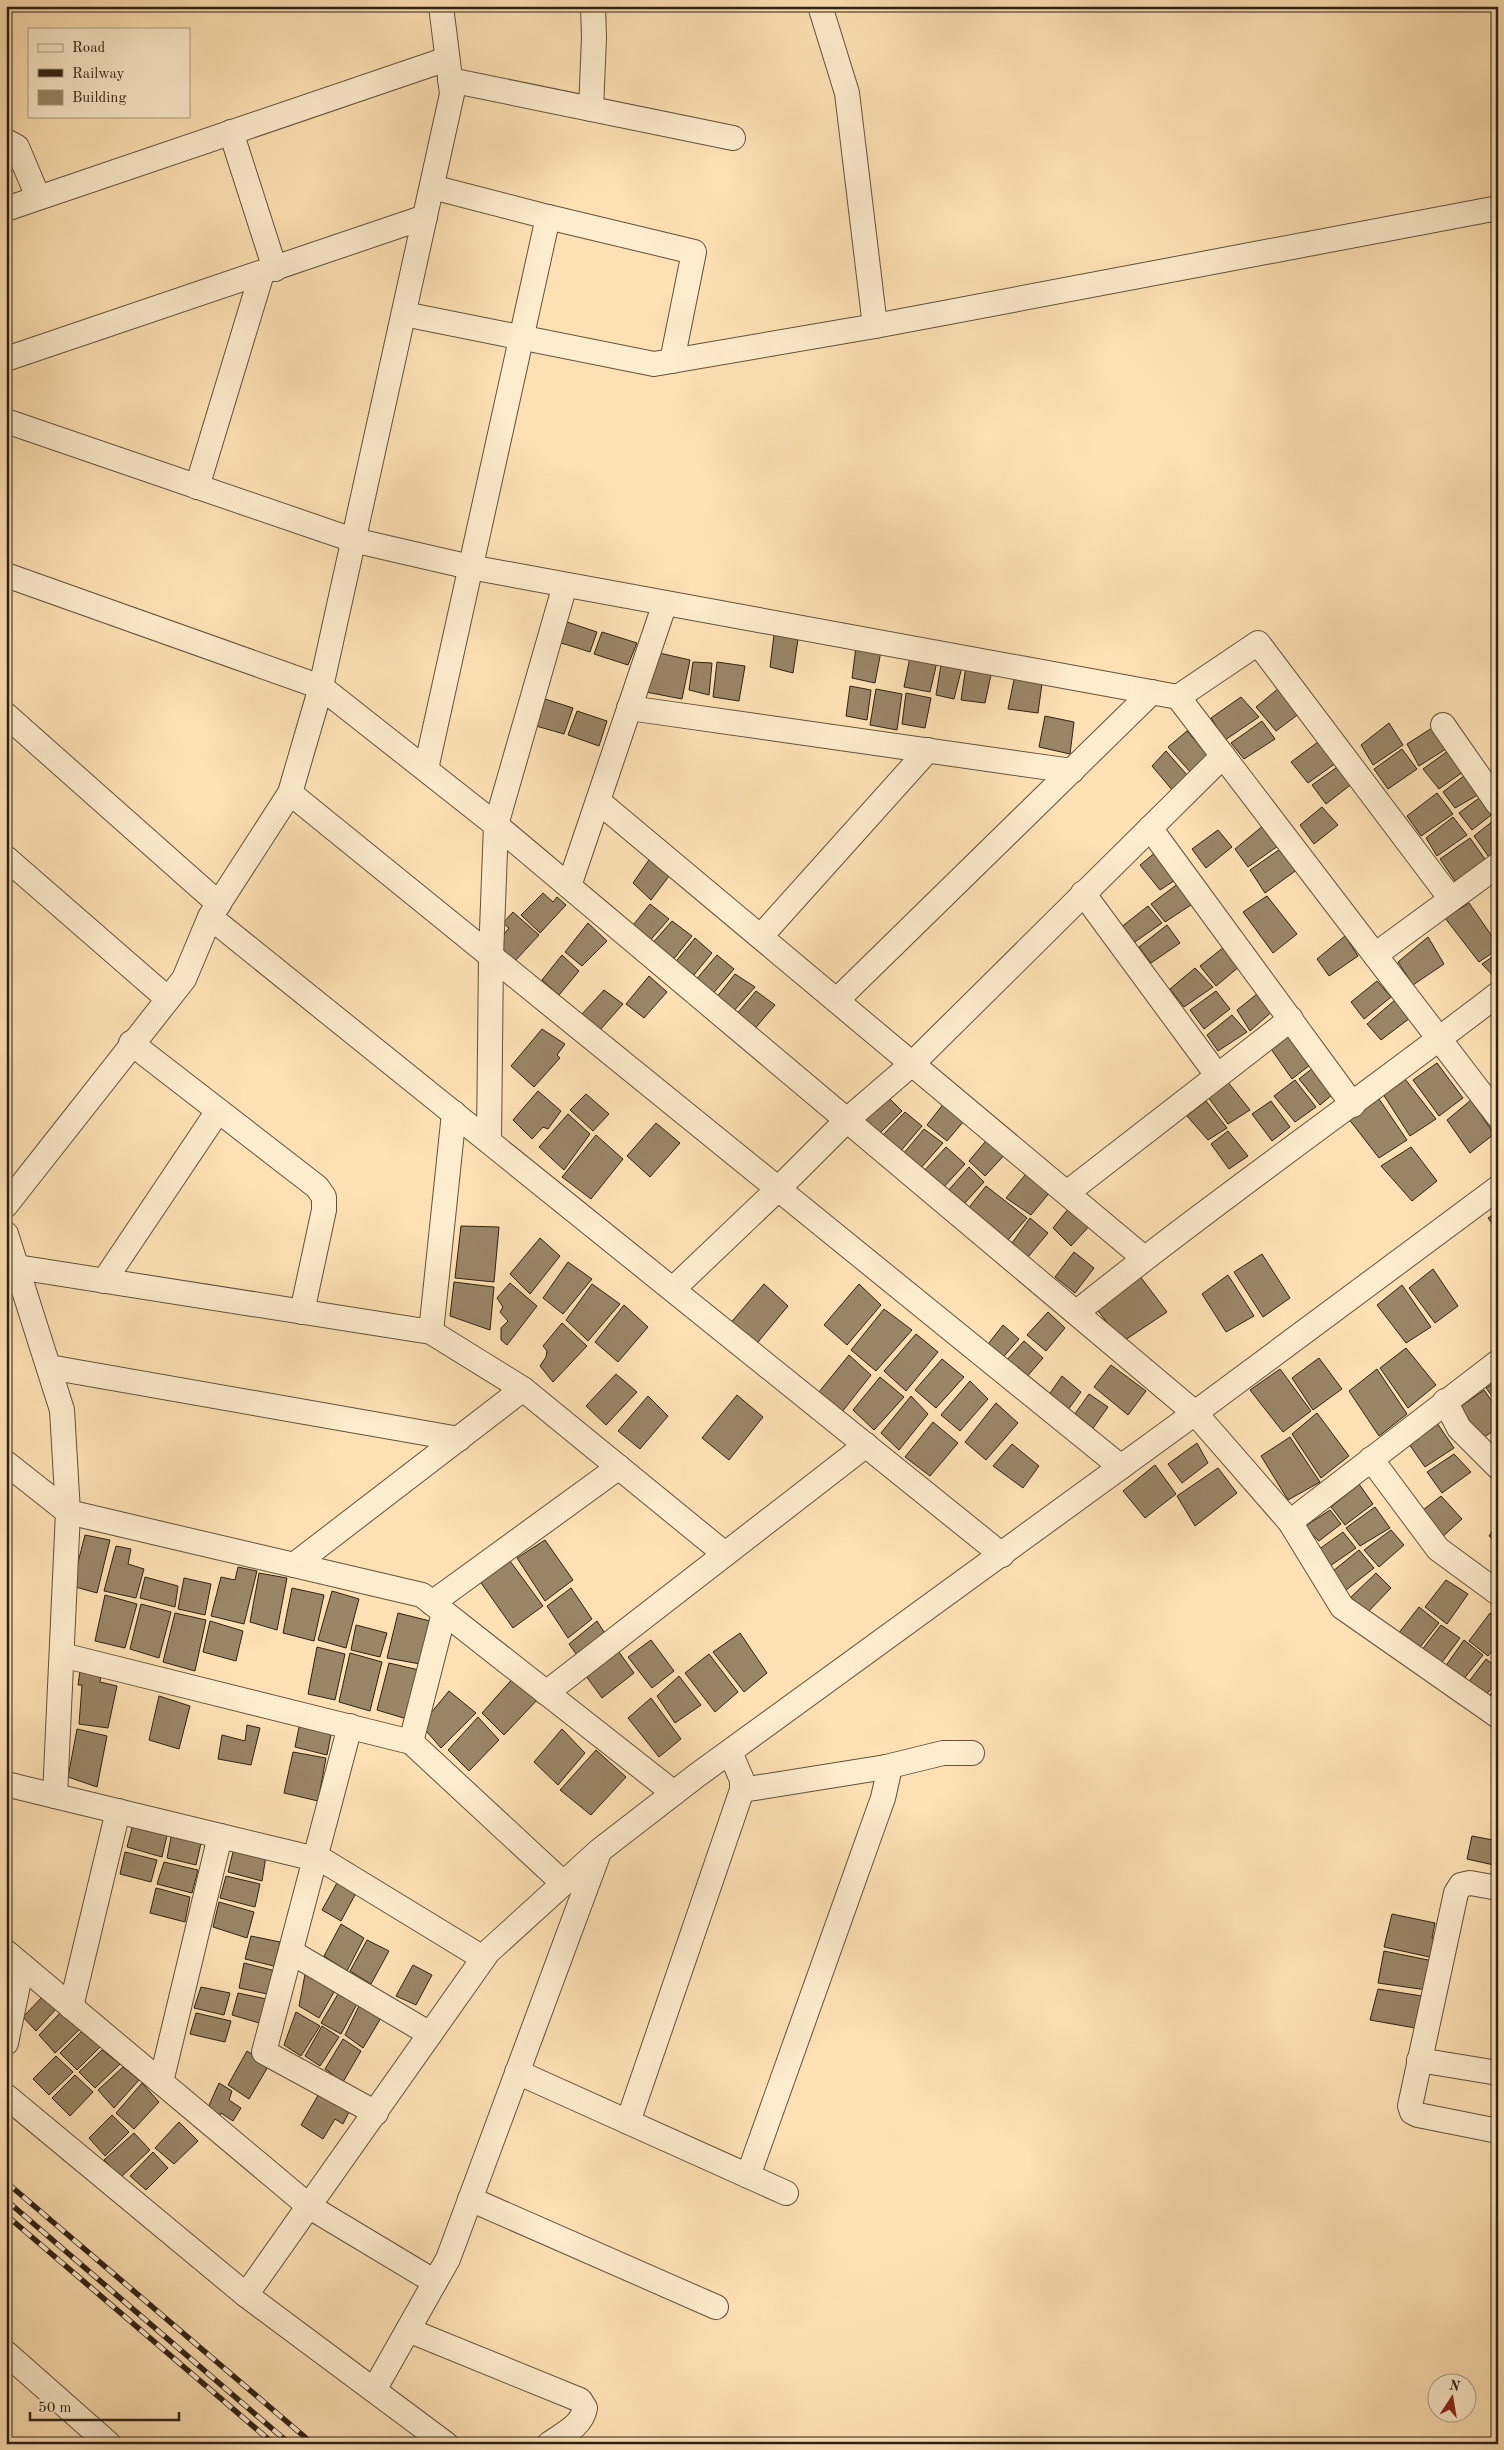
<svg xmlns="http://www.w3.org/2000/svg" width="1504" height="2450" font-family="'Old Standard TT',serif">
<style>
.building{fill:#9a8567;stroke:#2f2113}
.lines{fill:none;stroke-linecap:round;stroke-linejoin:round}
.minor-casing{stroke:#62513b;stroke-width:26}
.minor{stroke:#feecce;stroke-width:24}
.rail-casing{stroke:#2f2113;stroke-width:5.5}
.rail{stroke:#feecce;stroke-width:4;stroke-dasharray:11;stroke-linecap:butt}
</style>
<rect width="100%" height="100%" fill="#fde1b4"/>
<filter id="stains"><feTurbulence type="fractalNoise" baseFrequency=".004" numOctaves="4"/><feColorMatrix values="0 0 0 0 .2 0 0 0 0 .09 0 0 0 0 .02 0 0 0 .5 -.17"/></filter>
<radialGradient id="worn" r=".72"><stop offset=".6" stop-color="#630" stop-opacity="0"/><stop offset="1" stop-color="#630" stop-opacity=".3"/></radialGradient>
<g class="building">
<path d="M564,621L597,632L590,652L558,642Z"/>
<path d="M602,632L637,643L628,665L594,654Z"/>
<path d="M774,635L798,639L793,673L770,667Z"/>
<path d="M856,647L881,651L875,683L852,678Z"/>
<path d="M655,652L690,660L682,699L646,692Z"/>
<path d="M910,657L937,662L930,692L904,687Z"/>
<path d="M693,662L712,663L709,695L689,690Z"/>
<path d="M717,662L745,666L739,701L713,697Z"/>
<path d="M941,665L962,667L954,699L936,695Z"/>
<path d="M966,666L992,670L985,703L961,700Z"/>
<path d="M1015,675L1043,676L1038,713L1008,709Z"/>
<path d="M850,686L871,690L867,720L846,716Z"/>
<path d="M1279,688L1300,713L1276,731L1256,707Z"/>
<path d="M876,689L902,694L897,730L870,725Z"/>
<path d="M906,693L931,698L925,728L902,724Z"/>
<path d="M1241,697L1259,717L1225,740L1211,718Z"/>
<path d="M542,698L573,708L564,734L536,726Z"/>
<path d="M577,711L607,721L599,746L568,735Z"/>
<path d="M1045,716L1074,722L1070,754L1039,747Z"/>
<path d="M1262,721L1275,739L1244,759L1231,743Z"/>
<path d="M1389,723L1403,745L1373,765L1361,745Z"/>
<path d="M1435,726L1449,747L1419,766L1407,744Z"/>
<path d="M1187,731L1209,757L1192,774L1168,747Z"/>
<path d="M1318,742L1336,763L1308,783L1291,762Z"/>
<path d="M1452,748L1467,769L1439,789L1423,769Z"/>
<path d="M1402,749L1417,769L1388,789L1374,769Z"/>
<path d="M1166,751L1188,776L1173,791L1152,766Z"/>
<path d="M1340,765L1353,783L1326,804L1312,785Z"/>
<path d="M1469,772L1483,792L1455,808L1443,792Z"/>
<path d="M1437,793L1453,814L1421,836L1407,816Z"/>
<path d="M1483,795L1495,812L1472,830L1459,813Z"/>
<path d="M1322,807L1338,825L1314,844L1300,825Z"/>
<path d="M1453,817L1467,835L1437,856L1426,838Z"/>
<path d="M1498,817V859L1493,863L1474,836Z"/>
<path d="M1264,825L1278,846L1248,867L1235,849Z"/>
<path d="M1218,830L1232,847L1206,868L1192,849Z"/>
<path d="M1470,838L1487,862L1455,881L1440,859Z"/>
<path d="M1283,847L1298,869L1265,893L1250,870Z"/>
<path d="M1156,852L1177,879L1160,890L1140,865Z"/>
<path d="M653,854L672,872L651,900L633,883Z"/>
<path d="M1179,883L1194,903L1165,922L1151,904Z"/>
<path d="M543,893L553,902L557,897L566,905L540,933L521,915Z"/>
<path d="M1267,896L1297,934L1273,953L1243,912Z"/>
<path d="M1469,903L1498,945V949L1479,962L1445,918Z"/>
<path d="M650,904L669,919L646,945L630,929Z"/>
<path d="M1148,906L1162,923L1132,944L1120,928Z"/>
<path d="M513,912L539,935L515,961L497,943L509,928L503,923Z"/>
<path d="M672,921L692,936L669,965L650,946Z"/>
<path d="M588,923L607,941L582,966L565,952Z"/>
<path d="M1167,925L1180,943L1151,963L1139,947Z"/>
<path d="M1345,936L1358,956L1329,976L1317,959Z"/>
<path d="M1428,937L1444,964L1413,985L1398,962Z"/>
<path d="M695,938L712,953L689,981L673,965Z"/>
<path d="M1224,947L1240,966L1216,986L1200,966Z"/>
<path d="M1498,953V979L1497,980L1482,964Z"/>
<path d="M562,955L579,971L559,995L542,980Z"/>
<path d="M717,955L734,969L711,996L694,982Z"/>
<path d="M1195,968L1213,987L1184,1007L1170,989Z"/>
<path d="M735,974L755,987L732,1013L716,998Z"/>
<path d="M649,976L667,992L644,1018L626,1004Z"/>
<path d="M1377,981L1391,997L1364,1019L1351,1002Z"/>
<path d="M604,990L623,1004L600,1030L582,1014Z"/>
<path d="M1262,990L1275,1009L1250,1031L1237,1010Z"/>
<path d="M756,991L775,1005L752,1032L735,1016Z"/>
<path d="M1216,991L1230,1009L1204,1029L1190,1010Z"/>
<path d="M1395,1000L1410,1018L1381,1040L1367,1024Z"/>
<path d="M1232,1015L1247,1032L1218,1051L1207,1035Z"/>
<path d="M542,1029L565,1044L557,1055L560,1058L534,1087L511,1066Z"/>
<path d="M1292,1033L1315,1061L1292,1079L1271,1049Z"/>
<path d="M1437,1063L1463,1098L1439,1116L1413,1080Z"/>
<path d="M1318,1064L1338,1090L1320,1105L1299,1079Z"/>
<path d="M1405,1079L1436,1119L1410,1136L1383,1094Z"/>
<path d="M1295,1080L1316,1107L1295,1122L1274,1096Z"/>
<path d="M1227,1081L1250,1110L1228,1124L1208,1097Z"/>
<path d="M538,1091L561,1111L548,1129L543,1127L532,1139L513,1120Z"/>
<path d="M586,1094L609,1114L593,1131L570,1110Z"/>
<path d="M886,1095L902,1111L878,1135L861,1122Z"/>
<path d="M1377,1096L1407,1140L1379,1158L1348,1118Z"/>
<path d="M948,1098L969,1115L947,1141L927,1125Z"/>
<path d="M1471,1100L1494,1134L1470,1153L1447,1120Z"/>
<path d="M1206,1101L1227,1128L1208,1140L1187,1116Z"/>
<path d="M1271,1101L1290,1127L1272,1141L1252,1114Z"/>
<path d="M905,1112L922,1126L899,1153L881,1137Z"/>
<path d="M568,1114L590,1134L564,1170L539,1147Z"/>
<path d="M656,1123L680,1143L650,1177L627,1156Z"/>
<path d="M924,1129L943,1143L920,1169L903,1154Z"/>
<path d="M1228,1131L1248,1156L1229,1169L1211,1144Z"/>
<path d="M596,1135L623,1159L591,1199L562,1177Z"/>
<path d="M990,1136L1008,1151L985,1176L969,1161Z"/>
<path d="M946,1147L965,1164L942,1189L923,1172Z"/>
<path d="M1411,1147L1437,1181L1412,1201L1381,1166Z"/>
<path d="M969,1167L984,1182L963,1205L946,1193Z"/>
<path d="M1031,1168L1055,1186L1031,1215L1006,1198Z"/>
<path d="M986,1186L1027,1218L1007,1241L967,1210Z"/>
<path d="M1073,1203L1094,1221L1071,1246L1053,1228Z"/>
<path d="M1498,1212V1232L1488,1218Z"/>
<path d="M1030,1218L1048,1233L1028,1257L1012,1243Z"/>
<path d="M461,1226L499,1227L494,1282L455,1278Z"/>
<path d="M540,1238L560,1256L530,1294L510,1274Z"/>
<path d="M1074,1252L1094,1268L1075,1293L1055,1277Z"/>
<path d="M1262,1254L1290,1298L1263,1317L1234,1272Z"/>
<path d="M568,1262L592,1279L563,1314L543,1298Z"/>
<path d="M1433,1269L1458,1306L1435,1323L1409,1288Z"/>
<path d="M1139,1275L1167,1312L1122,1342L1095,1307Z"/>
<path d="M1228,1275L1254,1316L1226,1332L1202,1294Z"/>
<path d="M454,1282L494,1287L490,1330L450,1316Z"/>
<path d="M510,1283L537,1306L507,1345L501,1340V1328L508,1321L500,1312L503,1307L497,1298Z"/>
<path d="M592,1284L620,1304L588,1341L566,1320Z"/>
<path d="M764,1284L788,1306L753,1348L728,1326Z"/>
<path d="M859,1284L881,1305L847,1345L824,1325Z"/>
<path d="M1402,1285L1431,1327L1406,1343L1377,1305Z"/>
<path d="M624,1305L648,1327L618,1362L595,1342Z"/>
<path d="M884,1309L912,1330L876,1371L851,1350Z"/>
<path d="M1048,1312L1065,1328L1046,1351L1027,1335Z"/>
<path d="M562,1323L587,1346L553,1382L540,1366L546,1357L547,1351L543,1346Z"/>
<path d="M1003,1325L1019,1339L999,1362L985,1348Z"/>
<path d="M916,1334L938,1352L906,1391L884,1371Z"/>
<path d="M1024,1341L1043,1358L1024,1380L1004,1363Z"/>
<path d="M1406,1348L1436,1385L1408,1408L1380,1368Z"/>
<path d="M849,1355L871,1375L842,1412L819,1392Z"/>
<path d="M1319,1358L1342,1389L1313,1410L1292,1378Z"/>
<path d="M942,1359L964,1377L936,1408L915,1390Z"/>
<path d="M1111,1365L1146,1391L1128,1415L1094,1387Z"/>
<path d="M1280,1369L1311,1411L1283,1432L1250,1390Z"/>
<path d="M1377,1369L1407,1414L1379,1436L1349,1391Z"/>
<path d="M616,1374L637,1392L606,1425L586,1406Z"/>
<path d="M1062,1376L1081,1392L1065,1414L1046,1399Z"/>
<path d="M880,1377L904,1397L874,1430L853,1410Z"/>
<path d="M970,1381L988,1399L960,1431L941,1415Z"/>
<path d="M1498,1381V1404L1486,1388Z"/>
<path d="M1484,1390L1498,1410V1427L1482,1439L1460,1407Z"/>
<path d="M1089,1394L1108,1407L1091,1431L1072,1418Z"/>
<path d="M737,1395L763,1417L729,1460L702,1438Z"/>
<path d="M648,1396L668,1416L640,1449L618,1431Z"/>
<path d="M911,1396L928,1414L899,1450L881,1433Z"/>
<path d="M996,1403L1018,1423L986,1460L965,1442Z"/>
<path d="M1317,1413L1349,1456L1321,1478L1292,1434Z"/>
<path d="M933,1422L958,1443L930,1476L905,1457Z"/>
<path d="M1437,1423L1454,1448L1425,1467L1409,1444Z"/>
<path d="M1290,1437L1320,1482L1288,1500L1261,1456Z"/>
<path d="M1197,1443L1208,1463L1182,1483L1168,1464Z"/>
<path d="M1012,1444L1039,1466L1023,1488L993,1466Z"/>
<path d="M1454,1454L1471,1472L1442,1493L1427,1472Z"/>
<path d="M1155,1465L1176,1494L1145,1518L1123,1491Z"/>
<path d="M1218,1468L1237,1493L1195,1526L1177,1496Z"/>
<path d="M1359,1484L1373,1504L1345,1525L1331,1507Z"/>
<path d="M1441,1496L1462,1519L1439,1540L1418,1514Z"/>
<path d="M1375,1507L1390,1528L1360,1546L1346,1528Z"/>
<path d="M1330,1510L1341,1524L1319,1541L1304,1527Z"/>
<path d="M1498,1524V1544L1489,1536Z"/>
<path d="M1391,1530L1404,1545L1379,1567L1364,1550Z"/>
<path d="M1343,1532L1356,1548L1330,1566L1318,1550Z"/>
<path d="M85,1535L110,1540L97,1593L72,1586Z"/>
<path d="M545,1540L573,1580L545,1601L517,1558Z"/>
<path d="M116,1546L131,1549L128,1564L144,1569L136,1598L104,1591Z"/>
<path d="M1359,1550L1374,1568L1346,1590L1333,1571Z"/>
<path d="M510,1561L543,1606L513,1628L479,1580Z"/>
<path d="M238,1567L257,1571L244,1624L211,1616L221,1577L235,1580Z"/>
<path d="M259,1573L287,1578L277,1630L250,1622Z"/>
<path d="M1376,1573L1391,1588L1365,1615L1350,1598Z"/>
<path d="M145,1577L178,1586L175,1607L140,1598Z"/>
<path d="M184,1578L211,1584L205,1615L178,1609Z"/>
<path d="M1446,1580L1468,1594L1447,1624L1425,1607Z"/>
<path d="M292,1588L324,1595L314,1641L283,1633Z"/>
<path d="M571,1588L592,1619L568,1638L547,1606Z"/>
<path d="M332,1591L359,1599L346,1648L318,1640Z"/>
<path d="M105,1595L137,1604L125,1648L95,1641Z"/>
<path d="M141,1604L171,1612L159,1658L130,1649Z"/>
<path d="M1419,1607L1439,1623L1417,1651L1398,1634Z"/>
<path d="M175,1613L206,1620L195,1671L163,1662Z"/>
<path d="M398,1613L430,1621L420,1664L387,1658Z"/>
<path d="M1490,1613L1498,1619V1644L1488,1656L1469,1641Z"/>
<path d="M210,1621L243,1631L236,1661L203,1652Z"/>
<path d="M597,1621L606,1635L579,1658L569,1644Z"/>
<path d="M356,1625L387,1633L380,1657L351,1650Z"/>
<path d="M1441,1625L1460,1638L1440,1665L1421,1651Z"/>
<path d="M740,1633L767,1673L744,1692L713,1652Z"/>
<path d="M651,1640L674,1671L652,1688L628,1657Z"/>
<path d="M1464,1640L1483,1655L1459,1685L1442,1671Z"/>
<path d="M317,1647L345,1654L335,1700L308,1694Z"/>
<path d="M619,1652L634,1673L602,1698L586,1676Z"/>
<path d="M350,1653L382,1662L370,1711L339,1702Z"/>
<path d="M709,1654L738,1692L715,1712L685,1673Z"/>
<path d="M1486,1659L1498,1668V1679L1484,1698L1467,1684Z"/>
<path d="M389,1663L419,1670L407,1719L377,1710Z"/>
<path d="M80,1671L101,1674L100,1682L117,1686L108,1728L79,1724L82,1685H78Z"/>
<path d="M515,1676L539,1698L504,1735L482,1713Z"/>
<path d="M679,1676L701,1705L675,1723L657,1696Z"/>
<path d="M1498,1685V1707L1487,1699Z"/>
<path d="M449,1691L476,1713L441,1748L421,1725Z"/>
<path d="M159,1696L190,1706L179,1749L149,1740Z"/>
<path d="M651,1698L681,1739L659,1757L628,1718Z"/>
<path d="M478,1717L499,1740L469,1771L448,1750Z"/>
<path d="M300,1722L332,1730L327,1755L295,1747Z"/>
<path d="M247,1725L260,1728L251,1765L218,1759L222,1735L245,1741Z"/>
<path d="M77,1729L107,1736L97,1787L68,1777Z"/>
<path d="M562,1729L585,1753L558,1785L534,1762Z"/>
<path d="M596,1750L626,1777L591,1815L560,1790Z"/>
<path d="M293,1752L326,1758L318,1801L284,1793Z"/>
<path d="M133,1824L168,1831L162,1857L127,1847Z"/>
<path d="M172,1832L202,1839L196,1865L167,1858Z"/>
<path d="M1472,1836L1498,1841V1866L1467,1859Z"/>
<path d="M234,1848L266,1856L262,1881L228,1872Z"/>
<path d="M125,1852L157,1860L151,1882L120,1874Z"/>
<path d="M164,1862L198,1870L192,1893L157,1884Z"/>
<path d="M226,1876L260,1884L255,1907L220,1898Z"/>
<path d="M338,1881L356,1893L341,1921L322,1910Z"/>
<path d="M156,1888L190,1897L185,1922L150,1913Z"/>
<path d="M219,1902L254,1912L247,1938L213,1927Z"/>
<path d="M1392,1914L1435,1923L1432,1938L1437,1939L1434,1958L1384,1947Z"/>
<path d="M341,1924L364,1938L347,1971L324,1956Z"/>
<path d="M251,1936L280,1942L274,1966L245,1959Z"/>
<path d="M367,1940L389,1951L371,1984L350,1971Z"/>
<path d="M1384,1951L1433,1961L1427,1990L1378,1983Z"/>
<path d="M244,1963L276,1971L272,1995L239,1988Z"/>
<path d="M413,1965L432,1975L416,2005L396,1996Z"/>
<path d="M306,1969L337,1987L319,2018L299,2006Z"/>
<path d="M201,1987L230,1993L224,2015L194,2008Z"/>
<path d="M1378,1989L1428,1997L1421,2029L1370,2020Z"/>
<path d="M238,1993L271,2000L266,2025L232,2015Z"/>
<path d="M338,1994L357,2004L341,2034L321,2023Z"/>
<path d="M44,1995L57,2008L36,2031L23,2017Z"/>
<path d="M359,2006L381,2018L363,2048L345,2035Z"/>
<path d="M62,2011L81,2028L55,2053L39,2035Z"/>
<path d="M296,2012L320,2026L301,2056L284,2045Z"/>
<path d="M196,2013L231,2021L225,2042L190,2034Z"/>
<path d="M322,2026L339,2037L320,2066L305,2056Z"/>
<path d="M83,2030L100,2047L77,2070L60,2053Z"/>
<path d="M343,2039L361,2051L343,2082L325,2069Z"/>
<path d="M102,2050L120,2064L95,2088L79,2072Z"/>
<path d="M247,2051L269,2065L249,2099L228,2085Z"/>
<path d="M56,2056L73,2072L49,2095L33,2079Z"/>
<path d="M123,2067L139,2080L114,2108L98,2090Z"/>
<path d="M75,2075L93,2092L70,2116L52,2098Z"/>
<path d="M142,2083L159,2102L134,2129L116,2113Z"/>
<path d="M219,2083L232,2091L229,2100L241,2108L233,2121L221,2113L217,2122L206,2112Z"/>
<path d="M320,2092L350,2110L343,2124L335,2119L323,2139L301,2125Z"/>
<path d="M112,2115L129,2132L105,2156L89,2138Z"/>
<path d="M179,2122L198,2141L174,2164L155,2148Z"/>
<path d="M134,2133L150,2150L121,2177L104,2160Z"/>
<path d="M153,2152L168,2168L146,2190L130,2176Z"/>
</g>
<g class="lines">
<g class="minor-casing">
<g id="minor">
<path d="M820,6L847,93L875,326L1498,208"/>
<path d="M450,80L733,138"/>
<path d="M591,109L594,38L593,6"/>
<path d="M231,132L275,269"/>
<path d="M6,141L17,147L38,197"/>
<path d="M6,209L447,59"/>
<path d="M548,217L694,252L672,361"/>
<path d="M404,314L654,364L875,326"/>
<path d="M6,359L425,217"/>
<path d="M6,421L353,540L470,567L1178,697L1498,1116"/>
<path d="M197,487L262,273"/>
<path d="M6,575L321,687L496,825L1195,1413L1290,1522L1342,1607L1498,1716"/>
<path d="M1178,697L1258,643L1451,899"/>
<path d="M629,708L1072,771"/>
<path d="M6,715L219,904"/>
<path d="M1443,725L1498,804"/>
<path d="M426,769L548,217L432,187"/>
<path d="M290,793L1121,1467"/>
<path d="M598,801L1144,1258"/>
<path d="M1150,828L1353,1105"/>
<path d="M6,858L168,999"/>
<path d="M569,886L665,603"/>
<path d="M1083,893L1217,1075"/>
<path d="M210,917L1002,1555"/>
<path d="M761,936L928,750"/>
<path d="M1375,955L1498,865"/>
<path d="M837,1000L1152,692"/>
<path d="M131,1043L317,1187L324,1197V1210L302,1312"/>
<path d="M489,1141L491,956L496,825L565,585"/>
<path d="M1068,1192L1291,1019"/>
<path d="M6,1205L184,979L210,917L290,793L321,687L452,94L441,6"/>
<path d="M6,1234L62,1410L68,1512L422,1595L674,1793"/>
<path d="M17,1267L431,1332L454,1113"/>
<path d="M104,1281L218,1111"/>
<path d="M673,1289L778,1189L848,1119L913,1063L1223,756"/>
<path d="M1077,1312C1214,1202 1359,1101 1498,994"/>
<path d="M431,1332L523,1389"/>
<path d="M49,1367L459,1439"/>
<path d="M1445,1401L1459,1428L1498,1467"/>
<path d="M1371,1459L1438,1549L1498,1593"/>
<path d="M6,1463L68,1512L55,1796L6,1784"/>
<path d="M1290,1522L1498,1362"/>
<path d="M294,1565L523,1389L725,1554"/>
<path d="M432,1603L619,1467"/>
<path d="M62,1655L411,1742L563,1883"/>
<path d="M546,1693L866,1445"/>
<path d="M350,1726L264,2052L376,2113"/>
<path d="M411,1742L444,1613"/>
<path d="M742,1790L886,1767L943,1753H972"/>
<path d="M55,1796L324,1861L483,1958"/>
<path d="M1498,1888L1470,1883L1461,1885L1456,1893L1410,2106L1412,2112L1418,2115L1498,2131"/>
<path d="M6,1952L310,2207L435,2282"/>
<path d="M291,1952L430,2034"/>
<path d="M71,2007L118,1811"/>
<path d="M6,2043L22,1966"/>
<path d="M1419,2060L1498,2073"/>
<path d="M517,2072L786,2193"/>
<path d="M161,2082L220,1836"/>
<path d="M6,2096L246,2295L446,2444"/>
<path d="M628,2122L742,1790V1780L730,1752"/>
<path d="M748,2176L883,1798L888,1776L886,1767"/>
<path d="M470,2199L716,2307"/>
<path d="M246,2295L488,1952L599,1851L696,1776L1195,1413L1498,1188"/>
<path d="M408,2330L580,2400L585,2408C582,2426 563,2434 549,2444"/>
<path d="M6,2353L109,2444"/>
<path d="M374,2390L448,2259L598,1855"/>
</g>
</g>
<use href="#minor" class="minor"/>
<g class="rail-casing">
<g id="rail">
<path d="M6,2182L313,2444"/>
<path d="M6,2200L290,2444"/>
<path d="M6,2215L274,2444"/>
</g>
</g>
<use href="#rail" class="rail"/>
</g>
<rect width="1504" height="2450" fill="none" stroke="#fde1b4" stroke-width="25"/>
<rect x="8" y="8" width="1489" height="2435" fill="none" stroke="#2f2113" stroke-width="2.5"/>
<rect x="12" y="12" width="1479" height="2425" fill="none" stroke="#2f2113"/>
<rect x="28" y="28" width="162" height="90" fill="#feecce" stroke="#ab9b83"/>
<rect x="38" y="44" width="25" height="8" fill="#feecce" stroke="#ab9b83"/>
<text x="72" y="52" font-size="15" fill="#2f2113">Road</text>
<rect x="38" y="69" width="25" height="8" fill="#2f2113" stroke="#ab9b83"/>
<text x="72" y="78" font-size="15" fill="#2f2113">Railway</text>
<rect x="38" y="90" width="25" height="15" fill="#9a8567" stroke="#ab9b83"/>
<text x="72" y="102" font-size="15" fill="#2f2113">Building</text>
<g transform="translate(1452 2398) rotate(12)"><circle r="24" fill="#feecce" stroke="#ab9b83"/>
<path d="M0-4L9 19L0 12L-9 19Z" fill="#8f2418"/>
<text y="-8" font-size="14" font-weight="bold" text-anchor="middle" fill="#2f2113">N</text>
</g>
<path d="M30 2412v8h149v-8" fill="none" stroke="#2f2113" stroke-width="2.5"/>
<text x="38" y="2412" font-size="15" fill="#2f2113" stroke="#feecce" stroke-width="4" paint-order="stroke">50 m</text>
<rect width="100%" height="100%" filter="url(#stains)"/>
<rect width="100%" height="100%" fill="url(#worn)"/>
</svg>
